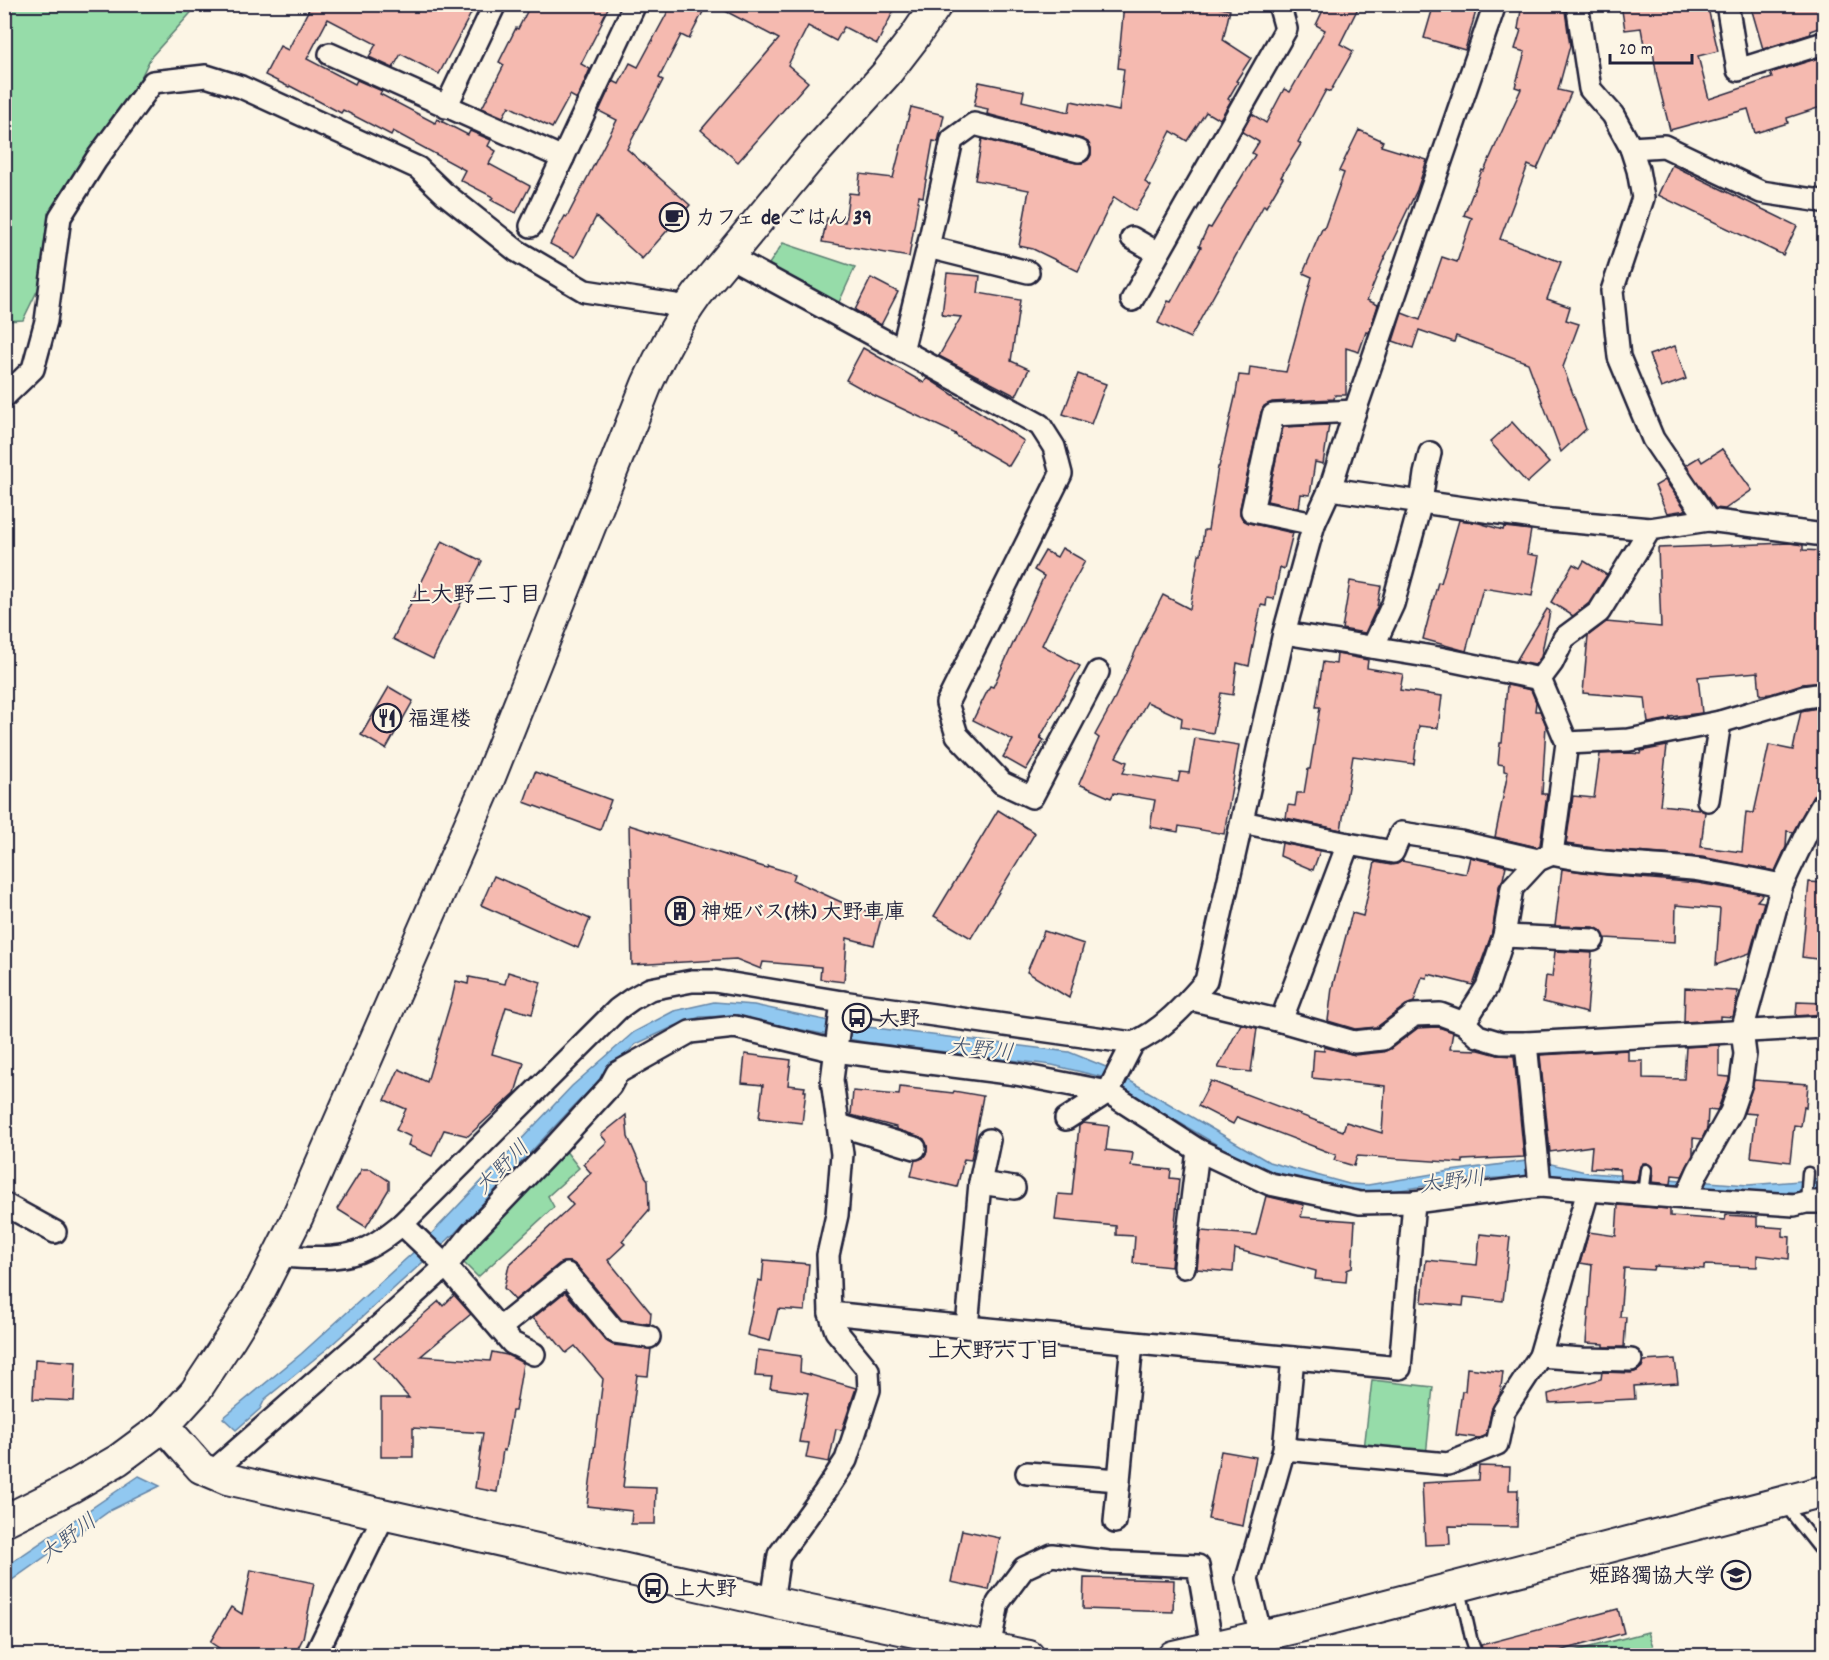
<svg xmlns="http://www.w3.org/2000/svg" width="1829" height="1660" font-family="Dekko,'Klee One',sans-serif">
<style>
.green{fill:#96dca9;stroke:#5c7f72;stroke-width:1.5}
.water{fill:#91c8f0;stroke:#6586a8;stroke-width:1.5}
.building{fill:#f5bab0;stroke:#22223b;stroke-width:1.5}
.lines{fill:none;stroke-linecap:round;stroke-linejoin:round}
.lane-casing{stroke:#22223b;stroke-width:15}
.street-casing{stroke:#22223b;stroke-width:26}
.secondary-casing{stroke:#22223b;stroke-width:34}
.lane{stroke:#fcf5e5;stroke-width:10}
.street{stroke:#fcf5e5;stroke-width:21}
.secondary{stroke:#fcf5e5;stroke-width:30}
.labels{text-anchor:middle;stroke-width:4.5;stroke-linejoin:round;paint-order:stroke}
.poi-label{font-size:21px;font-weight:bold;fill:#22223b;stroke:#fcf5e5;text-anchor:start}
.neighbourhood-label{font-size:22px;font-weight:bold;fill:#22223b;stroke:#fcf5e5}
.water-label{font-size:22px;font-style:italic;fill:#435471;stroke:#fcf5e5}
</style>
<rect width="100%" height="100%" fill="#fcf5e5"/>
<filter id="ink" filterUnits="userSpaceOnUse"><feTurbulence type="fractalNoise" baseFrequency=".0167" numOctaves="2"/><feDisplacementMap in="SourceGraphic" scale="12" xChannelSelector="R" yChannelSelector="G"/><feConvolveMatrix kernelMatrix="1 2 1 2 8 2 1 2 1" color-interpolation-filters="sRGB"/></filter>
<g filter="url(#ink)">
<g class="green">
<path d="M4,5H198L151,57L23,320L5,321Z"/>
<path d="M783,243L855,267L836,309L765,270Z"/>
<path d="M565,1150L579,1168L548,1196L554,1207L478,1277L460,1259Z"/>
<path d="M1372,1380L1433,1387L1426,1456L1364,1449Z"/>
<path d="M1648,1632L1656,1655H1559Z"/>
</g>
<g class="water">
<path d="M714,1002L754,1005L843,1024L1069,1052L1106,1067L1269,1162L1349,1184L1368,1185L1450,1171L1534,1160L1590,1173L1748,1185L1824,1179V1191L1742,1194L1532,1176L1463,1180L1394,1191L1347,1195L1263,1172L1102,1077L1052,1065L864,1042L730,1016L700,1017L675,1026L636,1044L573,1107L454,1234L328,1348L265,1399L260,1409L236,1430L223,1418L301,1354L417,1249L572,1086L634,1032L674,1011Z"/>
<path d="M139,1476L160,1486L111,1510L5,1585V1567Z"/>
</g>
<g class="building">
<path d="M300,4H476L439,74L401,54L393,68L369,57L376,44L328,19L307,59L355,84L357,80L382,91L380,94L435,123L437,119L468,135L470,131L491,140L488,146L496,151L489,164L530,186L516,213L491,200L493,197L460,180L465,170L393,131L391,135L343,110L341,113L290,86L289,87L265,75L280,46L288,50L309,9Z"/>
<path d="M531,4H610L601,22L602,23L581,64L590,69L577,99L570,95L552,128L509,106L503,117L482,108L504,65L499,62L516,28L518,29Z"/>
<path d="M672,4H707L689,39L681,35L659,78L663,80L627,149L690,205L642,259L596,217L575,257L550,244L565,216L567,217L617,120L599,111L613,81L619,84L630,63L638,67Z"/>
<path d="M712,4H897L877,44L844,27L836,41L808,26L788,65L808,82L738,162L701,130L779,39Z"/>
<path d="M1124,4H1204L1230,10L1223,40L1251,58L1236,81L1238,82L1228,99L1231,101L1220,119L1217,117L1216,118L1206,112L1187,141L1171,131L1145,182L1151,186L1135,211L1114,197L1078,271L1033,249L1019,246L1029,190L975,180L982,139L1076,163H1082L1088,160L1091,155V148L1088,142L1082,139L987,114L988,109L974,106L979,82L1024,91L1022,101L1069,112L1071,101L1119,111L1124,69L1118,68Z"/>
<path d="M1326,4H1360L1340,44L1353,51L1330,92L1326,90L1298,142L1301,144L1281,177L1283,178L1266,207L1264,205L1190,338L1158,323L1168,301L1171,302L1201,247L1199,246L1208,227L1211,228L1255,155L1252,153L1259,142L1242,132L1252,114L1266,123L1284,89L1290,92L1325,30L1316,25Z"/>
<path d="M1434,4H1478L1465,50L1424,38Z"/>
<path d="M1522,4H1562L1563,11H1565L1570,46L1558,90L1571,93L1537,169L1528,165L1500,239L1561,262L1547,299L1570,307L1566,320L1579,324L1563,367L1586,429L1561,452L1528,363L1456,336L1454,342L1419,330L1413,348L1393,341L1402,313L1420,320L1442,257L1457,262L1472,218L1464,215L1482,170L1484,171L1521,89L1515,87L1525,52L1515,49L1521,30L1518,29Z"/>
<path d="M1621,4H1707L1718,51L1698,56L1709,99L1772,78L1770,73L1819,58L1824,76V106L1787,118L1788,123L1755,133L1748,109L1670,130L1657,78L1652,44L1644,45L1641,28L1625,30Z"/>
<path d="M1750,4H1824V26L1810,31L1811,34L1763,49Z"/>
<path d="M911,107L944,115L938,142L933,141L923,197L919,196L909,257L822,242L827,218L845,222L849,193L858,194L860,174L893,178Z"/>
<path d="M1359,130L1383,141L1381,146L1427,160L1417,190L1383,261L1367,300L1378,305L1369,333L1366,332L1359,352L1346,348V395H1335L1334,399L1272,402L1264,406L1261,412L1240,508V514L1243,520L1249,523L1293,533L1284,569L1280,567L1274,599L1267,598L1266,606L1261,605L1249,666L1237,663L1233,695L1221,693L1213,733L1181,727L1182,718L1147,702L1116,757L1127,762L1123,773L1178,782L1180,772L1189,773L1195,738L1239,745L1224,834L1179,826L1178,832L1150,827L1155,800L1114,793L1111,798L1079,784L1099,738L1095,735L1113,702L1143,634L1163,595L1190,609L1199,554H1201L1204,530H1208L1218,467H1219L1236,393L1239,375L1249,376L1250,367L1286,372L1312,277L1303,273L1322,229H1324L1344,173L1339,171Z"/>
<path d="M1672,165L1797,226L1783,255L1658,195Z"/>
<path d="M947,273L980,276L978,293L1020,300L1011,361L1029,369L1016,396L939,356L961,317L942,315Z"/>
<path d="M871,278L898,292L881,325L855,310Z"/>
<path d="M1675,346L1686,379L1661,388L1649,355Z"/>
<path d="M863,348L924,383L927,378L932,381L1024,441L1009,466L955,435L956,434L873,395L846,380Z"/>
<path d="M1078,374L1106,384L1091,424L1063,414Z"/>
<path d="M1512,422L1549,463L1527,483L1490,442Z"/>
<path d="M1329,425L1323,464L1315,462L1310,495L1301,494L1299,508L1267,501L1283,427Z"/>
<path d="M1722,449L1752,490L1725,509L1715,508L1686,465L1699,457L1702,462Z"/>
<path d="M1665,480L1686,510L1667,513L1655,486Z"/>
<path d="M1459,520L1479,523L1503,530L1504,527L1531,530L1527,554L1539,556L1532,596L1483,588L1466,651L1423,639L1438,582L1441,583Z"/>
<path d="M442,541L482,561L433,659L393,639Z"/>
<path d="M1790,543L1803,545V550L1824,551V682L1802,684L1771,694L1760,695L1758,672L1698,677L1702,713L1670,717V719L1648,723L1645,698L1583,693L1588,636L1606,622L1661,627L1658,548Z"/>
<path d="M1062,548L1085,561L1063,601L1042,645L1080,666L1040,738L1044,740L1026,770L1003,757L1013,740L973,720L990,686L993,687L1044,576L1034,570L1045,551L1057,557Z"/>
<path d="M1584,561L1607,575L1589,603L1573,616L1551,602L1573,564L1580,568Z"/>
<path d="M1350,581L1381,586L1377,607L1365,633L1342,629Z"/>
<path d="M1547,609L1550,611L1541,657L1535,665L1516,661Z"/>
<path d="M1337,654L1368,660L1367,668L1403,674L1400,690L1442,696L1438,728L1419,726L1414,764L1353,756L1341,830L1286,818L1288,805L1295,806L1297,793H1304L1308,769H1310L1320,707H1316L1323,662L1336,664Z"/>
<path d="M1507,685L1531,690L1536,702L1535,711H1540L1546,725L1542,794H1547L1540,845L1537,847L1495,837L1508,772L1504,771V765L1498,764L1500,743H1502Z"/>
<path d="M389,687L413,701L386,749L361,735Z"/>
<path d="M1824,707V789L1818,791L1813,796L1793,832L1787,831L1786,847L1775,871L1702,857L1608,850L1566,844L1573,796L1594,798L1600,754L1630,753L1640,754L1641,751L1667,746L1660,805L1699,809L1705,812L1701,847L1742,852L1746,812L1754,813L1769,745L1793,750L1801,711Z"/>
<path d="M535,772L611,800L600,830L524,802Z"/>
<path d="M998,810L1035,833L971,938L934,916Z"/>
<path d="M629,825L767,868L768,866L795,874L793,880L852,907L882,915L874,945L847,938L844,982L820,979L821,967L763,962L761,969L736,959L632,965Z"/>
<path d="M1282,843L1320,851L1313,870L1280,856Z"/>
<path d="M1470,857L1506,866L1503,879L1499,886L1492,933L1473,985L1428,974L1427,978L1422,977L1414,1002L1406,1005L1377,1027L1355,1029L1328,1021L1332,988L1352,913L1363,916L1375,862L1391,865L1397,864L1402,861L1466,874Z"/>
<path d="M1562,869L1606,875L1698,883L1763,894L1757,901L1764,902L1750,953L1716,965L1720,909L1676,905L1675,942L1605,938L1600,930L1594,927L1555,926Z"/>
<path d="M494,876L590,919L578,948L481,905Z"/>
<path d="M1809,882L1824,883V960L1802,957Z"/>
<path d="M1044,931L1084,944L1069,998L1027,972Z"/>
<path d="M1555,951L1592,953L1587,1013L1543,1002L1546,976L1552,977Z"/>
<path d="M508,972L541,982L532,1014L506,1007L492,1054L524,1063L515,1093L468,1136L444,1130L432,1156L408,1145L411,1137L396,1130L406,1109L385,1100L399,1069L427,1082L452,998L456,981L468,984L469,977L505,984Z"/>
<path d="M1685,988L1737,991L1736,1003L1733,1017L1720,1016V1020L1684,1022Z"/>
<path d="M1797,1002L1824,1003V1014L1796,1016Z"/>
<path d="M1241,1024L1257,1028L1251,1072L1218,1068Z"/>
<path d="M1438,1027L1453,1032L1450,1049L1479,1050L1498,1055L1514,1056L1524,1157L1463,1160V1163L1357,1156L1354,1166L1334,1160L1336,1155L1237,1117L1233,1124L1198,1106L1211,1081L1343,1131L1346,1122L1382,1133L1385,1086L1312,1078L1314,1050L1324,1051V1047L1355,1055L1383,1052L1390,1049L1418,1028Z"/>
<path d="M1719,1045V1076L1729,1077V1080L1717,1111L1708,1110L1707,1128L1702,1139L1693,1138V1155L1682,1176L1672,1175L1671,1184L1652,1182L1653,1168L1647,1163H1643L1640,1166L1637,1181L1620,1180V1169L1590,1168L1592,1146L1550,1152L1540,1055L1628,1050V1061H1643V1078L1684,1079L1686,1047Z"/>
<path d="M745,1054L791,1060L788,1085L805,1087L804,1091H806L802,1123L759,1118L763,1085L742,1083Z"/>
<path d="M1754,1080L1808,1084L1806,1108L1804,1107L1801,1126L1794,1125L1790,1162L1751,1157L1756,1114L1744,1113Z"/>
<path d="M900,1087L953,1093L954,1091L983,1096L971,1160L964,1159L957,1187L911,1176L915,1160L923,1158L927,1152V1146L924,1139L896,1129V1127L851,1115L853,1091L899,1095Z"/>
<path d="M626,1115L628,1137L645,1176L648,1180L649,1210L622,1241L625,1244L608,1260L651,1313L650,1324L622,1320L577,1266L571,1262H564L559,1264L515,1300L504,1288L509,1265L573,1205L566,1197L591,1173L583,1164L607,1142L601,1135Z"/>
<path d="M1083,1123L1109,1126L1106,1150L1133,1153L1131,1166L1171,1170L1170,1178L1179,1179L1171,1267L1133,1263L1135,1236L1116,1235V1226L1055,1220L1058,1194L1072,1195L1079,1126Z"/>
<path d="M362,1169H371L389,1181V1189L366,1227L337,1209Z"/>
<path d="M1266,1196L1304,1205L1301,1217L1355,1221L1352,1268L1347,1270L1346,1282L1315,1279L1316,1271L1235,1249L1233,1272L1197,1269L1201,1231L1256,1235Z"/>
<path d="M1618,1205L1670,1209V1216L1725,1220L1726,1215L1757,1217V1226L1783,1228V1236L1790,1237L1789,1259L1757,1255V1267L1704,1265V1269L1654,1266L1653,1270L1624,1268L1620,1317H1626L1624,1347H1604V1344L1586,1343L1592,1265L1580,1263L1589,1232L1616,1236Z"/>
<path d="M1480,1234L1510,1237L1503,1301L1464,1297L1463,1306L1422,1302L1426,1260L1477,1265Z"/>
<path d="M764,1260L809,1264L805,1311L778,1309L770,1341L747,1335L758,1280L762,1281Z"/>
<path d="M565,1292L606,1341L613,1345L651,1349L648,1376L637,1375L623,1487L656,1488L655,1524H631L632,1511L587,1506L603,1379L575,1346L566,1353L552,1336L551,1337L533,1318Z"/>
<path d="M454,1295L471,1314L421,1356L490,1361L492,1352L507,1355L523,1363L515,1411H512L505,1451L503,1450L497,1492L475,1488L483,1433L413,1428V1457H381V1398H409L374,1357L439,1301L443,1306Z"/>
<path d="M758,1350L801,1356L800,1372L856,1388L842,1430L836,1429L829,1462L806,1458L809,1443L799,1442L808,1393L770,1388L772,1377L755,1376Z"/>
<path d="M35,1359L76,1362L74,1401L33,1399Z"/>
<path d="M1675,1359L1678,1383L1634,1386L1635,1399L1549,1403L1548,1394L1601,1379L1602,1372L1631,1373L1637,1371L1642,1367L1644,1361Z"/>
<path d="M1467,1368L1503,1372L1500,1394L1492,1408L1486,1435L1479,1438L1456,1435L1462,1391H1465Z"/>
<path d="M1221,1451L1256,1457L1243,1526L1208,1519Z"/>
<path d="M1479,1466L1510,1467L1509,1490H1518L1517,1527L1449,1526L1450,1544L1425,1545L1422,1483L1478,1480Z"/>
<path d="M962,1530L1000,1538L989,1590L951,1582Z"/>
<path d="M251,1570L314,1583L303,1638L294,1656H231L210,1642L231,1607L242,1614Z"/>
<path d="M1084,1578L1174,1580L1173,1612L1083,1609Z"/>
<path d="M1618,1609L1624,1633L1542,1656H1484L1481,1645Z"/>
</g>
<g class="lines">
<g class="lane-casing">
<g id="lane">
<path d="M1643,1195L1646,1170"/>
<path d="M1806,1202L1808,1173"/>
<path d="M1784,1504L1819,1548L1824,1551"/>
<path d="M1460,1589L1471,1638L1477,1656"/>
</g>
</g>
<g class="street-casing">
<g id="street">
<path d="M1577,4L1590,89L1613,115L1631,148L1638,170L1643,198L1612,291L1619,357L1653,439L1708,520"/>
<path d="M1727,4L1738,70L1824,43"/>
<path d="M330,54L563,158"/>
<path d="M446,107L495,4"/>
<path d="M1631,148L1664,146L1761,192L1821,201"/>
<path d="M531,226L635,4"/>
<path d="M1132,238L1158,253"/>
<path d="M928,247L1028,272"/>
<path d="M728,256L1040,425L1054,447L1061,474L947,703L957,735L1002,783L1032,797L1098,672"/>
<path d="M1132,300L1286,29L1279,4"/>
<path d="M902,351L928,247L952,140L974,124L1079,151"/>
<path d="M4,397L33,369L46,321L60,217L96,160L153,82L206,76L241,87L418,168L444,193L517,251L585,291L688,307"/>
<path d="M1330,489L1541,519L1650,529L1708,520L1824,535"/>
<path d="M1314,524L1252,511L1273,415L1355,411"/>
<path d="M1284,633L1439,658L1540,679"/>
<path d="M1373,647L1393,604L1421,502L1425,474L1430,453"/>
<path d="M1567,743L1629,740L1720,722L1804,697L1824,694"/>
<path d="M1708,800L1720,722"/>
<path d="M1242,822L1348,844L1393,852L1401,833L1460,842L1538,860"/>
<path d="M1552,854C1601,865 1650,864 1700,870C1728,874 1755,880 1782,885"/>
<path d="M1504,936L1593,940"/>
<path d="M1190,999L1281,1021L1354,1042L1382,1039L1414,1015L1440,1014L1464,1023L1478,1036L1501,1043H1526L1824,1027"/>
<path d="M1281,1021L1348,844"/>
<path d="M1464,1023L1487,987L1504,936L1512,888L1538,860L1552,854L1567,743L1540,679L1552,663L1564,638L1599,612L1650,529"/>
<path d="M1526,1043L1540,1186"/>
<path d="M1066,1119L1108,1092L1133,1043"/>
<path d="M839,1125L915,1148"/>
<path d="M980,1183L1014,1188"/>
<path d="M1686,1198L1698,1171L1731,1112L1741,1083L1745,1054L1742,1031L1782,885L1810,826L1824,802"/>
<path d="M4,1204L55,1232"/>
<path d="M402,1224L446,1266L512,1343L534,1354"/>
<path d="M278,1256C307,1257 341,1262 367,1248C380,1242 391,1233 402,1224L618,1009L632,999L650,989L692,981H714L842,1002L1133,1043C1162,1031 1185,1005 1206,981L1284,633L1314,524L1330,489L1355,411L1495,4"/>
<path d="M1184,1267L1198,1150"/>
<path d="M830,1313L967,1327L1400,1368L1414,1202"/>
<path d="M967,1327L980,1183L989,1140"/>
<path d="M500,1328L567,1274L615,1332L649,1337"/>
<path d="M1540,1356L1582,1359L1631,1360"/>
<path d="M1284,1449L1448,1464L1497,1444L1504,1411L1540,1356L1588,1191"/>
<path d="M211,1473L385,1321L446,1266L472,1233L557,1144L610,1086L617,1073L690,1032L735,1027L835,1051L1016,1074L1108,1092L1198,1150L1270,1184L1360,1203L1414,1202L1540,1186L1686,1198L1794,1205L1806,1202H1824"/>
<path d="M1027,1473L1119,1480"/>
<path d="M1115,1522L1132,1343"/>
<path d="M772,1602L779,1555L825,1492L846,1460L869,1390L868,1370L836,1331L830,1313L828,1255L837,1215L842,1154L832,1080L842,1002"/>
<path d="M1261,1636L1247,1579L1284,1449L1293,1358"/>
<path d="M989,1648L998,1603L1024,1568L1052,1555L1109,1562L1198,1566L1212,1647"/>
<path d="M315,1656L384,1515"/>
</g>
</g>
<g class="secondary-casing">
<g id="secondary">
<path d="M164,1426L201,1468L227,1479L772,1602L1029,1656"/>
<path d="M4,1521L70,1488L118,1460L164,1426L195,1392L230,1339L261,1289L298,1216L488,782L647,384C663,349 680,316 704,286L810,158L886,74L913,39L937,4"/>
<path d="M1173,1656L1325,1621L1824,1491"/>
</g>
</g>
<use href="#lane" class="lane"/>
<use href="#street" class="street"/>
<use href="#secondary" class="secondary"/>
</g>
</g>
<defs>
<g id="cafe-ring" transform="scale(1.5)"><circle r="9.5" fill="#fcf5e5" stroke="#22223b" stroke-width="1.5"/><path d="M-5.5-4.5H6V0H3Q3 3.5 0 3.5H-2.5Q-5.5 3.5-5.5 0ZM3-3.2v2h1.7v-2ZM-6 4.5H4V6H-6Z" fill="#22223b"/></g>
<g id="restaurant-ring" transform="scale(1.5)"><circle r="9.5" fill="#fcf5e5" stroke="#22223b" stroke-width="1.5"/><path d="M-5-6h1v4h1v-4h1v4h1v-4h1v5L-1.5 .5V6h-2V.5L-5-1ZM5-6V6H3V1.5H1.5Q1.5-4 5-6Z" fill="#22223b"/></g>
<g id="building-ring" transform="scale(1.5)"><circle r="9.5" fill="#fcf5e5" stroke="#22223b" stroke-width="1.5"/><path d="M-4-6H4V6H1V3H-1V6H-4ZM-2.5-4.3h1.7v1.8h-1.7ZM.8-4.3h1.7v1.8H.8ZM-2.5-1h1.7V.8h-1.7ZM.8-1h1.7V.8H.8Z" fill="#22223b"/></g>
<g id="bus-ring" transform="scale(1.5)"><circle r="9.5" fill="#fcf5e5" stroke="#22223b" stroke-width="1.5"/><path d="M-5-6H5V4H4V6H2V4H-2V6H-4V4H-5ZM-3.5-4V0h7V-4ZM-3.5 1.2v1.5H-2V1.2ZM2 1.2v1.5H3.5V1.2Z" fill="#22223b"/></g>
<g id="university-ring" transform="scale(1.5)"><circle r="9.5" fill="#fcf5e5" stroke="#22223b" stroke-width="1.5"/><path d="M0-5L7-2L0 1L-7-2ZM-4 1L0 2.5L4 1V4Q0 6-4 4Z" fill="#22223b"/></g>
</defs>
<g fill-rule="evenodd">
<use href="#cafe-ring" x="674" y="217"/>
<use href="#restaurant-ring" x="387" y="718"/>
<use href="#building-ring" x="680" y="911"/>
<use href="#bus-ring" x="857" y="1018"/>
<use href="#university-ring" x="1736" y="1575"/>
<use href="#bus-ring" x="653" y="1588"/>
</g>
<g class="labels">
<g class="poi-label">
<text x="695" y="224">カフェ de ごはん 39</text>
<text x="408" y="725">福運楼</text>
<text x="701" y="918">神姫バス(株) 大野車庫</text>
<text x="878" y="1025">大野</text>
<text x="1715" y="1582" text-anchor="end">姫路獨協大学</text>
<text x="674" y="1595">上大野</text>
</g>
<g class="neighbourhood-label">
<text x="475" y="601">上大野二丁目</text>
<text x="994" y="1357">上大野六丁目</text>
</g>
<g class="water-label">
<text transform="translate(981 1048) rotate(6)" y="8">大野川</text>
<text transform="translate(501 1166) rotate(-45)" y="8">大野川</text>
<text transform="translate(1452 1180) rotate(-7)" y="8">大野川</text>
<text transform="translate(67 1537) rotate(-37)" y="8">大野川</text>
</g>
</g>
<rect width="1829" height="1660" fill="none" stroke="#fcf5e5" stroke-width="24"/>
<rect x="12" y="12" width="1805" height="1636" fill="none" stroke="#22223b" stroke-width="2" filter="url(#ink)"/>
<path d="M1610 54v9h82v-9" fill="none" stroke="#22223b" stroke-width="3"/>
<text x="1619" y="54" font-size="18" fill="#22223b" stroke="#fcf5e5" stroke-width="4.5" paint-order="stroke">20 m</text>
</svg>
